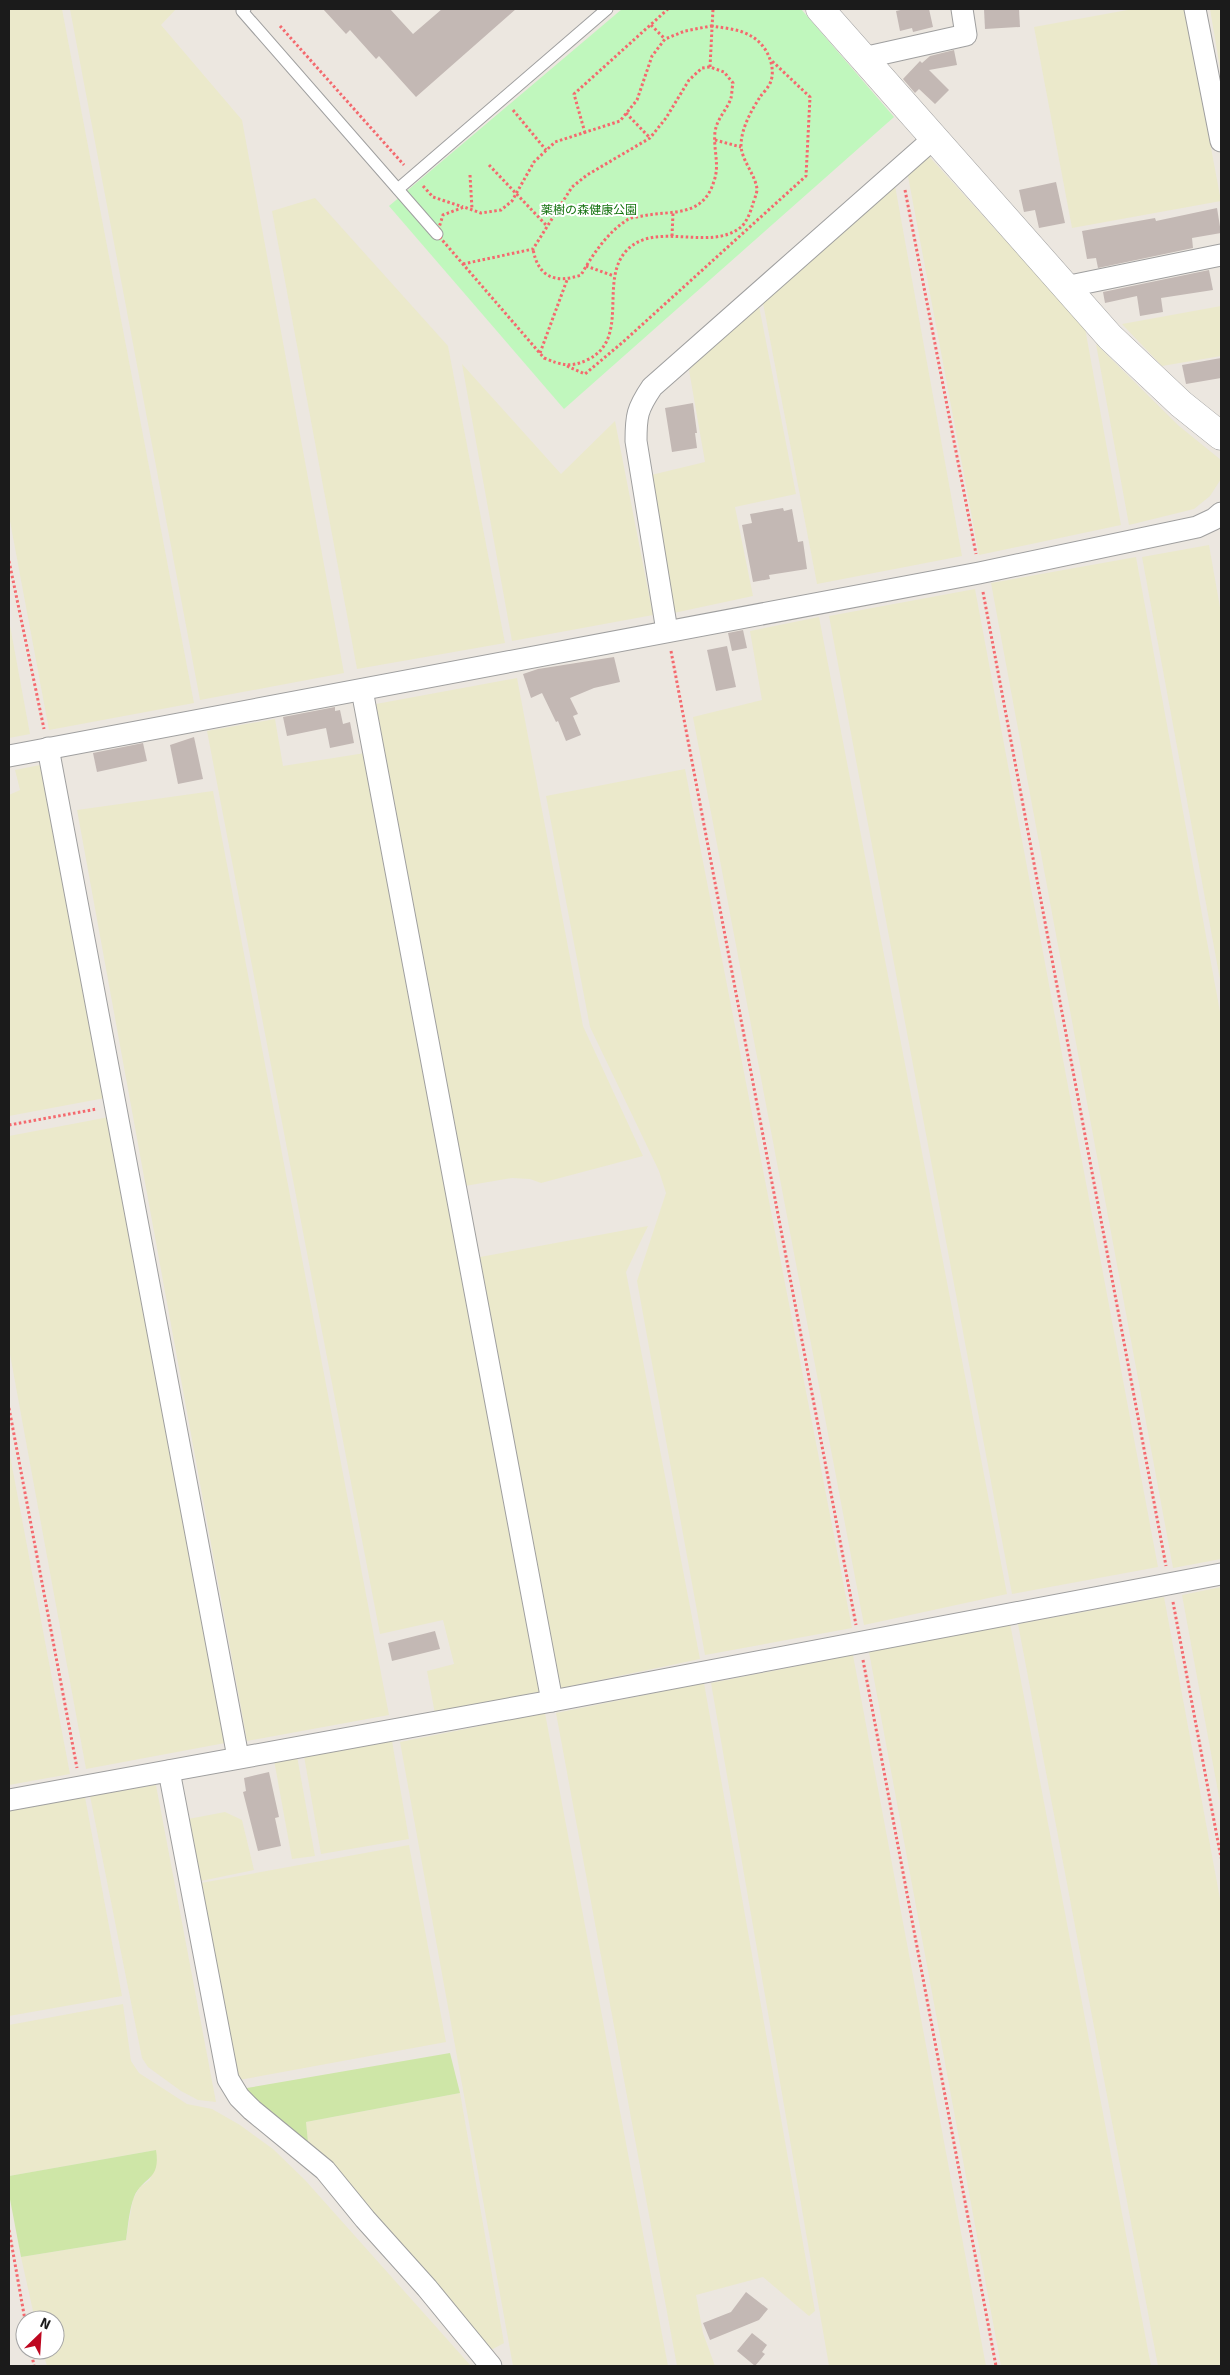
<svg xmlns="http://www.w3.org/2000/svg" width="1230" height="2375" font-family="Signika,'Noto Sans JP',sans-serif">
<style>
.farmland{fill:#ebe9cb}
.grass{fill:#cee6a7}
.park{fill:#c0f7bd}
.building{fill:#c3b8b4}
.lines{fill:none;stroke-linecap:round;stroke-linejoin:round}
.service-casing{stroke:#9f9f9f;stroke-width:13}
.minor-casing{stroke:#9f9f9f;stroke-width:23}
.tertiary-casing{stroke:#9f9f9f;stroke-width:29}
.path{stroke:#f4696e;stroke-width:3;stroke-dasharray:2.5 2.5;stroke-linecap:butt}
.service{stroke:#fff;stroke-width:11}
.minor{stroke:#fff;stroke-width:21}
.tertiary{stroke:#fff;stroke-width:28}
.labels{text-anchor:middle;stroke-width:4;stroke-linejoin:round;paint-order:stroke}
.park-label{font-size:12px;fill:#14730f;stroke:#fff}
</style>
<rect width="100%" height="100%" fill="#ece7e0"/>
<g class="farmland">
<path d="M9,9H62L194,703L49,730L9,516Z"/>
<path d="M70,9H176L161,25L242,120L344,673L200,700Z"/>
<path d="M1133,9H1185L1221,201L1072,228L1034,27Z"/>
<path d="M1210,9H1221V74Z"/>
<path d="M926,153L1085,328L1121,525L979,555L907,171Z"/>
<path d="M894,180L962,556L817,584L762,298Z"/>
<path d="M315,198L448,346L505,643L357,669L272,211Z"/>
<path d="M758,301L796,494L735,507L753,596L669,614L647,476L705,462L689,370Z"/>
<path d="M1221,306V356L1162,366L1122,324Z"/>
<path d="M1096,344L1179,426L1221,460V479L1210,496L1194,509L1129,525Z"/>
<path d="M462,364L561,474L615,421L653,615L512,641Z"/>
<path d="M1209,545L1221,613V985L1142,557Z"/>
<path d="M1136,557L1221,1017V1559L1173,1568L991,583Z"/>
<path d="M975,589L1158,1567L1012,1594L829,616Z"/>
<path d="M819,617L1007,1594L864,1625L693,717L762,700L750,631Z"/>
<path d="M9,620L30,734L9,738Z"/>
<path d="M517,678L583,1026L643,1156L541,1183L530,1179L512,1178L465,1186L376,704Z"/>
<path d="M275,719L283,766L365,753L542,1691L435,1714L427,1671L454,1664L443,1620L380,1634L207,731Z"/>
<path d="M40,765L105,1098L9,1116V795L20,790L15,770Z"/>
<path d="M685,769L852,1628L705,1655L637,1281L666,1193L659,1171L590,1027L546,796Z"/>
<path d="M213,791L389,1715L247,1741L77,810Z"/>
<path d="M109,1117L225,1743L86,1769L9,1349V1136Z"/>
<path d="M648,1226L626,1272L700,1659L557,1689L480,1257Z"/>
<path d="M9,1450L70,1774L9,1785Z"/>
<path d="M1221,1587V1808L1182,1595Z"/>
<path d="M1164,1597L1221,1904V2366H1158L1018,1624Z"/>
<path d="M1010,1623L1151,2366H1001L869,1652Z"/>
<path d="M853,1655L986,2366H829L711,1683Z"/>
<path d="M704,1683L815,2311L809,2316L763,2277L696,2295L703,2333L715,2366H677L556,1713Z"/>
<path d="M545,1713L668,2366H513L400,1742Z"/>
<path d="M392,1741L409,1839L321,1854L304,1756Z"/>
<path d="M297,1756L315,1856L292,1859L274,1760Z"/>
<path d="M156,1785L216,2102L198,2100L181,2091L148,2067L142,2058L90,1796Z"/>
<path d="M85,1797L122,1996L9,2016V1811Z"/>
<path d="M225,1812L242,1820L254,1870L196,1882L183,1820Z"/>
<path d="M409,1845L446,2042L239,2080L201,1883Z"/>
<path d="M123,2004L131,2061L139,2073L187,2104L212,2109L240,2125L273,2149L305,2180L471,2366H47L42,2350H55V2320H35L21,2257L126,2240L133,2199L140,2187L150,2180L156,2150L9,2176V2025Z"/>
<path d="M460,2093L504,2343L491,2350L348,2183L308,2142L306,2122Z"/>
</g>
<g class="grass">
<path d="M450,2053L460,2093L306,2122L308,2142L295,2134L241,2089Z"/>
<path d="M156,2150C161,2181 143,2176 134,2197C129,2210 128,2227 126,2240L21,2257L9,2194V2176Z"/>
</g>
<path class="park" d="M622,9H801L894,117L564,409L389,206Z"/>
<g class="building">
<path d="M323,9H390L413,34L442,9H516L416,97L379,56L376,59L350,30L346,34Z"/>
<path d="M905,9H929L933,27L913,32L912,28L900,31L896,11Z"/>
<path d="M984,9H1019L1020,27L985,29Z"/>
<path d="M954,50L957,65L929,70L949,90L935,104L919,89L915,93L903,79L920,61L922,63L930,56Z"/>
<path d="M1056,182L1065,223L1039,228L1035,210L1024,212L1019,190Z"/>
<path d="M1217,208L1221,233L1192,238L1193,248L1098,268L1096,258L1087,259L1082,231L1155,218L1156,221Z"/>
<path d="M1209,270L1213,290L1161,298L1163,312L1140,316L1137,296L1105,303L1103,292Z"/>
<path d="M1221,358V378L1186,384L1182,365Z"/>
<path d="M693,403L697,433H695L697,448L672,452L665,408Z"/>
<path d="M783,508L784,511L792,509L798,542L803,541L807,569L769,575L770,579L753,582L742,525L752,523L750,514Z"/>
<path d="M743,630L747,648L732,651L728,633Z"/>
<path d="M727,646L736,687L716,691L707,650Z"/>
<path d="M614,657L620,682L594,688L570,698L578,714L573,716L581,735L566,741L558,721L556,722L542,693L531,698L523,674L538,669Z"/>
<path d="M335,707V711L340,710L343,724L350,722L354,743L330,748L326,728L287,736L283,717Z"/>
<path d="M194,737L203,779L178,784L170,745Z"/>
<path d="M143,743L147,761L97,772L93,753Z"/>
<path d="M435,1631L440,1649L392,1661L388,1643Z"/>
<path d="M269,1772L279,1817L275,1818L281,1846L258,1851L243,1792L246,1791L244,1778Z"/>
<path d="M746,2292L768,2309L759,2320L710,2340L703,2323L731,2312Z"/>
<path d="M752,2333L767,2345L762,2352L765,2354L755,2366L737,2351Z"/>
</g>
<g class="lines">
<g class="service-casing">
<g id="service">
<path d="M245,9L242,11L437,234"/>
<path d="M398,189L607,9"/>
</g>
</g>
<g class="minor-casing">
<g id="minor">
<path d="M1195,9L1221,141"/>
<path d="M863,58L966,35L962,9"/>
<path d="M1065,287L1221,255"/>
<path d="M667,631L636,441C636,416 637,409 652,387L933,139"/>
<path d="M362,690L552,1701"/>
<path d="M48,748L238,1757"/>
<path d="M9,756L979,573L1197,527L1214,519L1221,513"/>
<path d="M169,1771L228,2079L239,2097L252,2110L325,2170L365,2219L427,2288L491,2366"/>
<path d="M9,1800L552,1701L1221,1574"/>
</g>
</g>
<g class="tertiary-casing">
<path id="tertiary" d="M820,9L1110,337L1181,404L1221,436"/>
</g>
<g class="path">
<path d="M651,25L665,39"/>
<path d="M280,26L404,165"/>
<path d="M711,26C724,28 740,29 751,36C766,44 776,65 771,81C769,87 763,93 760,97C751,111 741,129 741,146C742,161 755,174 757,189C757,194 753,202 752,207C750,213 746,223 741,227C711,252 657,221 628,249C597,279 632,339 587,360C570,368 561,365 544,358L437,234L443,215L464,207L481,213L501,210L512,201L534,162L555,142L620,121L637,100L652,56L665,39L685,31Z"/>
<path d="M710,67L713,9"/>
<path d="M513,110L546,150"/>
<path d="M626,113L650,138"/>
<path d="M585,133L574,94L668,9"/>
<path d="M715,140L741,147"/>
<path d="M489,165L547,226"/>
<path d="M470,175L472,209"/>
<path d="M423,186L433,197L463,207"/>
<path d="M905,190L976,554"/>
<path d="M672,236L673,213"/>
<path d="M463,264L533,249L572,187L587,175L650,138L666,118L689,80L702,68L710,67L724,72L733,83C732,87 732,94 731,98C727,110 717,118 715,132C713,149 720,165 714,181C703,218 672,210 642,216C637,217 631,217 627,220C607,233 593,254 581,275C555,284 538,277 533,249"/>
<path d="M586,266L614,276"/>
<path d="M540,353L567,280"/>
<path d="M567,366L585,374L623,342L806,176L810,97L772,61"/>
<path d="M9,561L44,729"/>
<path d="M983,592L1166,1566"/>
<path d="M671,651L856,1625"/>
<path d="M9,1125L97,1109"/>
<path d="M9,1408L77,1768"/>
<path d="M1173,1602L1221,1858"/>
<path d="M863,1660L996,2366"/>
<path d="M9,2230L25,2320"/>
<path d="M31,2350L34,2366"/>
</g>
<use href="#service" class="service"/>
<use href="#minor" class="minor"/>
<use href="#tertiary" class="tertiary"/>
</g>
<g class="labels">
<g class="park-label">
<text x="589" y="214">薬樹の森健康公園</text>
</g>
</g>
<rect width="1230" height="2375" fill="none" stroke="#1b1b1b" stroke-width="20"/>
<g transform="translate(40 2335) rotate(25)"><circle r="24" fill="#ffffff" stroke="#a4a4a4"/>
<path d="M0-4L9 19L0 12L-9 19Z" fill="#be0720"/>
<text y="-8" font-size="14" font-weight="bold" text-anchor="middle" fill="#1b1b1b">N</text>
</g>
</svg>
